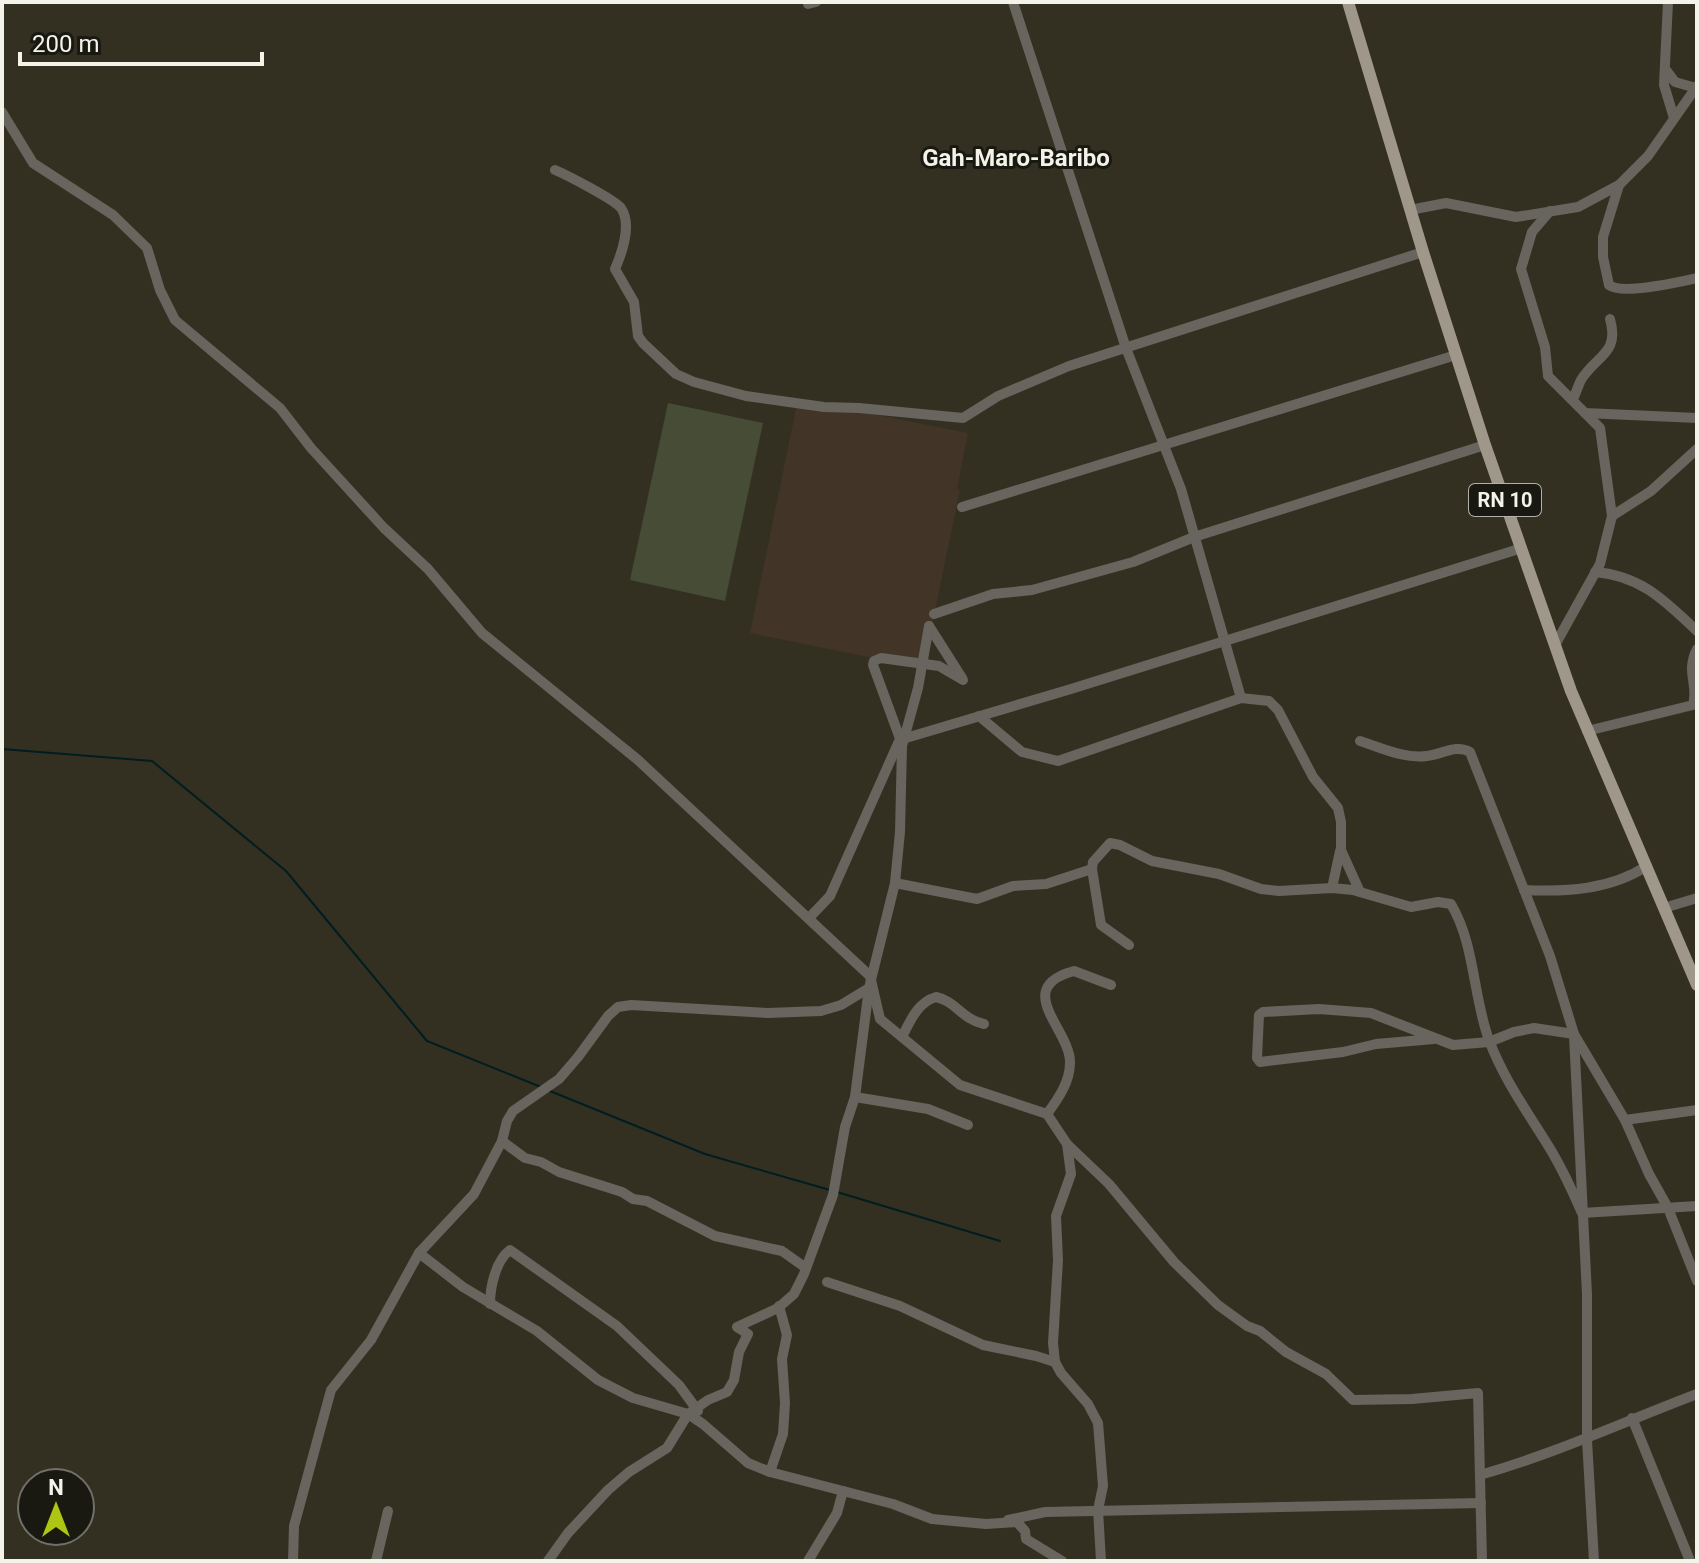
<svg xmlns="http://www.w3.org/2000/svg" width="1699" height="1563" font-family="Roboto,sans-serif">
<style>
.education{fill:#423426}
.green{fill:#464c36}
.lines{fill:none;stroke-linecap:round;stroke-linejoin:round}
.stream{stroke:#001d20;stroke-width:2}
.minor{stroke:#68645e;stroke-width:10}
.major{stroke:#9f978a;stroke-width:12}
.labels{text-anchor:middle;stroke-width:6;stroke-linejoin:round;paint-order:stroke}
.shield{fill:#191811;stroke:#b2b1a9;stroke-width:2}
.shield-label{font-size:20px;font-weight:bold;fill:#f4f3ea}
.neighbourhood-label{font-size:24px;font-weight:bold;fill:#f4f3ea;stroke:#191811}
</style>
<rect width="100%" height="100%" fill="#333022"/>
<path class="education" d="M798,399L968,433L957,489L960,490L923,668L750,633Z"/>
<path class="green" d="M668,403L763,423L725,601L630,580Z"/>
<g class="lines">
<g class="stream">
<path d="M2,749L152,761L286,871L427,1041L541,1087"/>
<path d="M550,1091L705,1154L830,1190"/>
<path d="M837,1192L1000,1241"/>
</g>
<g class="minor">
<path d="M1013,2L1126,348L1181,489L1241,698"/>
<path d="M1668,2L1664,85L1674,118"/>
<path d="M808,4L816,2"/>
<path d="M1666,70L1675,82L1696,88"/>
<path d="M2,112L33,163L113,215L147,248L160,290L175,320L280,408L311,448L384,528L428,569L482,633L638,760L870,976L880,1019L960,1085L1047,1114L1067,1144L1071,1174L1056,1216L1058,1260L1053,1343L1055,1362L1061,1373L1088,1404L1098,1423L1103,1486L1098,1510L1101,1561"/>
<path d="M555,170C567,175 615,200 621,208C632,224 622,253 615,269L634,302L638,336L643,343L676,374L694,382L746,396L824,407L859,408L963,418L998,396L1069,366L1423,252"/>
<path d="M1619,185L1603,237V257L1609,285C1622,295 1679,282 1697,278"/>
<path d="M1410,210L1446,203L1516,217L1578,207L1619,185L1648,156L1697,86"/>
<path d="M1550,211L1532,232L1521,269L1545,347L1548,376L1600,428L1612,516L1600,564L1555,645"/>
<path d="M1573,399C1576,393 1578,386 1581,380C1596,355 1620,354 1610,319"/>
<path d="M1585,413L1697,418"/>
<path d="M962,507L1456,355"/>
<path d="M1612,516L1651,491L1697,449"/>
<path d="M1595,572C1642,576 1665,601 1697,631"/>
<path d="M934,614L993,594L1032,590L1133,562L1194,537L1485,445"/>
<path d="M929,626L962,678"/>
<path d="M979,716L1022,752L1058,761L1241,698L1269,701L1278,710L1313,777L1338,808L1341,822V850L1360,892"/>
<path d="M1587,731L1693,705C1699,685 1685,672 1697,649"/>
<path d="M906,738L1071,689L1522,548"/>
<path d="M1360,741C1382,748 1404,759 1427,756C1443,754 1456,744 1470,752L1550,956L1574,1034L1625,1120L1649,1174L1668,1208L1697,1281"/>
<path d="M902,744L873,665L874,661L881,658L939,666L963,680"/>
<path d="M895,883L977,899L1013,886L1046,884L1092,869"/>
<path d="M1332,888L1340,851"/>
<path d="M1524,890C1566,892 1610,890 1647,866"/>
<path d="M1664,908L1697,898"/>
<path d="M809,918L830,896L900,739"/>
<path d="M1129,945L1101,925L1092,869L1093,862L1110,843L1120,845L1152,861L1219,874L1261,889L1279,891L1332,888L1353,890L1411,907L1438,902L1451,904C1475,944 1473,997 1489,1040C1503,1078 1528,1113 1549,1147C1562,1168 1572,1190 1582,1213L1697,1206"/>
<path d="M1574,1036L1587,1294V1440L1594,1561"/>
<path d="M902,1037C910,1021 918,1002 936,997C956,1001 961,1019 984,1024"/>
<path d="M1434,1039L1376,1044L1343,1052L1260,1062L1257,1058L1259,1015L1263,1012L1319,1009L1371,1013L1453,1045L1489,1042L1514,1032L1534,1028L1574,1034"/>
<path d="M855,1097L928,1109L968,1125"/>
<path d="M1047,1114C1058,1099 1070,1082 1070,1063C1071,1030 1011,988 1074,971L1111,985"/>
<path d="M1625,1120L1697,1110"/>
<path d="M502,1141L525,1158L541,1162L559,1172L622,1192L633,1199L647,1201L715,1236L782,1251L806,1268"/>
<path d="M1067,1144L1109,1184L1174,1262L1218,1305L1247,1326L1260,1331L1286,1352L1326,1374L1353,1400L1412,1399L1478,1393L1482,1561"/>
<path d="M419,1253L463,1287L537,1331L598,1380L633,1398L688,1414L703,1424L748,1463L770,1472L893,1504L932,1519L986,1524L1017,1522L1025,1531L1026,1539L1062,1561"/>
<path d="M827,1282L900,1306L983,1345L1036,1356L1055,1362"/>
<path d="M490,1304C490,1287 496,1260 510,1250L617,1326L679,1385L698,1411"/>
<path d="M1632,1418L1690,1561"/>
<path d="M770,1472L783,1434L785,1403L782,1359L787,1335L779,1306"/>
<path d="M1480,1475C1557,1453 1623,1422 1697,1394"/>
<path d="M1008,1520L1045,1512L1481,1503"/>
<path d="M293,1561L294,1526L331,1390L371,1340L419,1253L474,1194L502,1141L507,1121L513,1111L559,1079L578,1057L608,1016L618,1007L631,1005L768,1013L821,1011L841,1005L869,988L895,883L900,832L902,746L918,688L929,626"/>
<path d="M376,1561L388,1511"/>
<path d="M548,1561L568,1533L608,1490L629,1472L667,1448L688,1414L708,1400L727,1392L734,1380L739,1352L748,1334L737,1327L778,1308L794,1294L804,1274L833,1195L845,1127L855,1097L869,988"/>
<path d="M808,1561L837,1513L843,1491"/>
</g>
<path class="major" d="M1348,2L1423,252L1485,445L1571,691L1697,985"/>
</g>
<g class="labels">
<rect class="shield" x="1469" y="484" width="72" height="32" rx="6"/>
<g class="shield-label">
<text x="1505" y="507">RN 10</text>
</g>
<g class="neighbourhood-label">
<text x="1016" y="166">Gah-Maro-Baribo</text>
</g>
</g>
<rect width="1699" height="1563" fill="none" stroke="#f4f3ea" stroke-width="8"/>
<g transform="translate(56 1507)"><circle r="38" fill="#191811" stroke="#717068" stroke-width="2"/>
<path d="M0-6L14 30L0 20L-14 30Z" fill="#acc613"/>
<text y="-12" font-size="22" font-weight="bold" text-anchor="middle" fill="#f4f3ea">N</text>
</g>
<path d="M20 52v12h242v-12" fill="none" stroke="#f4f3ea" stroke-width="4"/>
<text x="32" y="52" font-size="24" fill="#f4f3ea" stroke="#191811" stroke-width="6" paint-order="stroke">200 m</text>
</svg>
